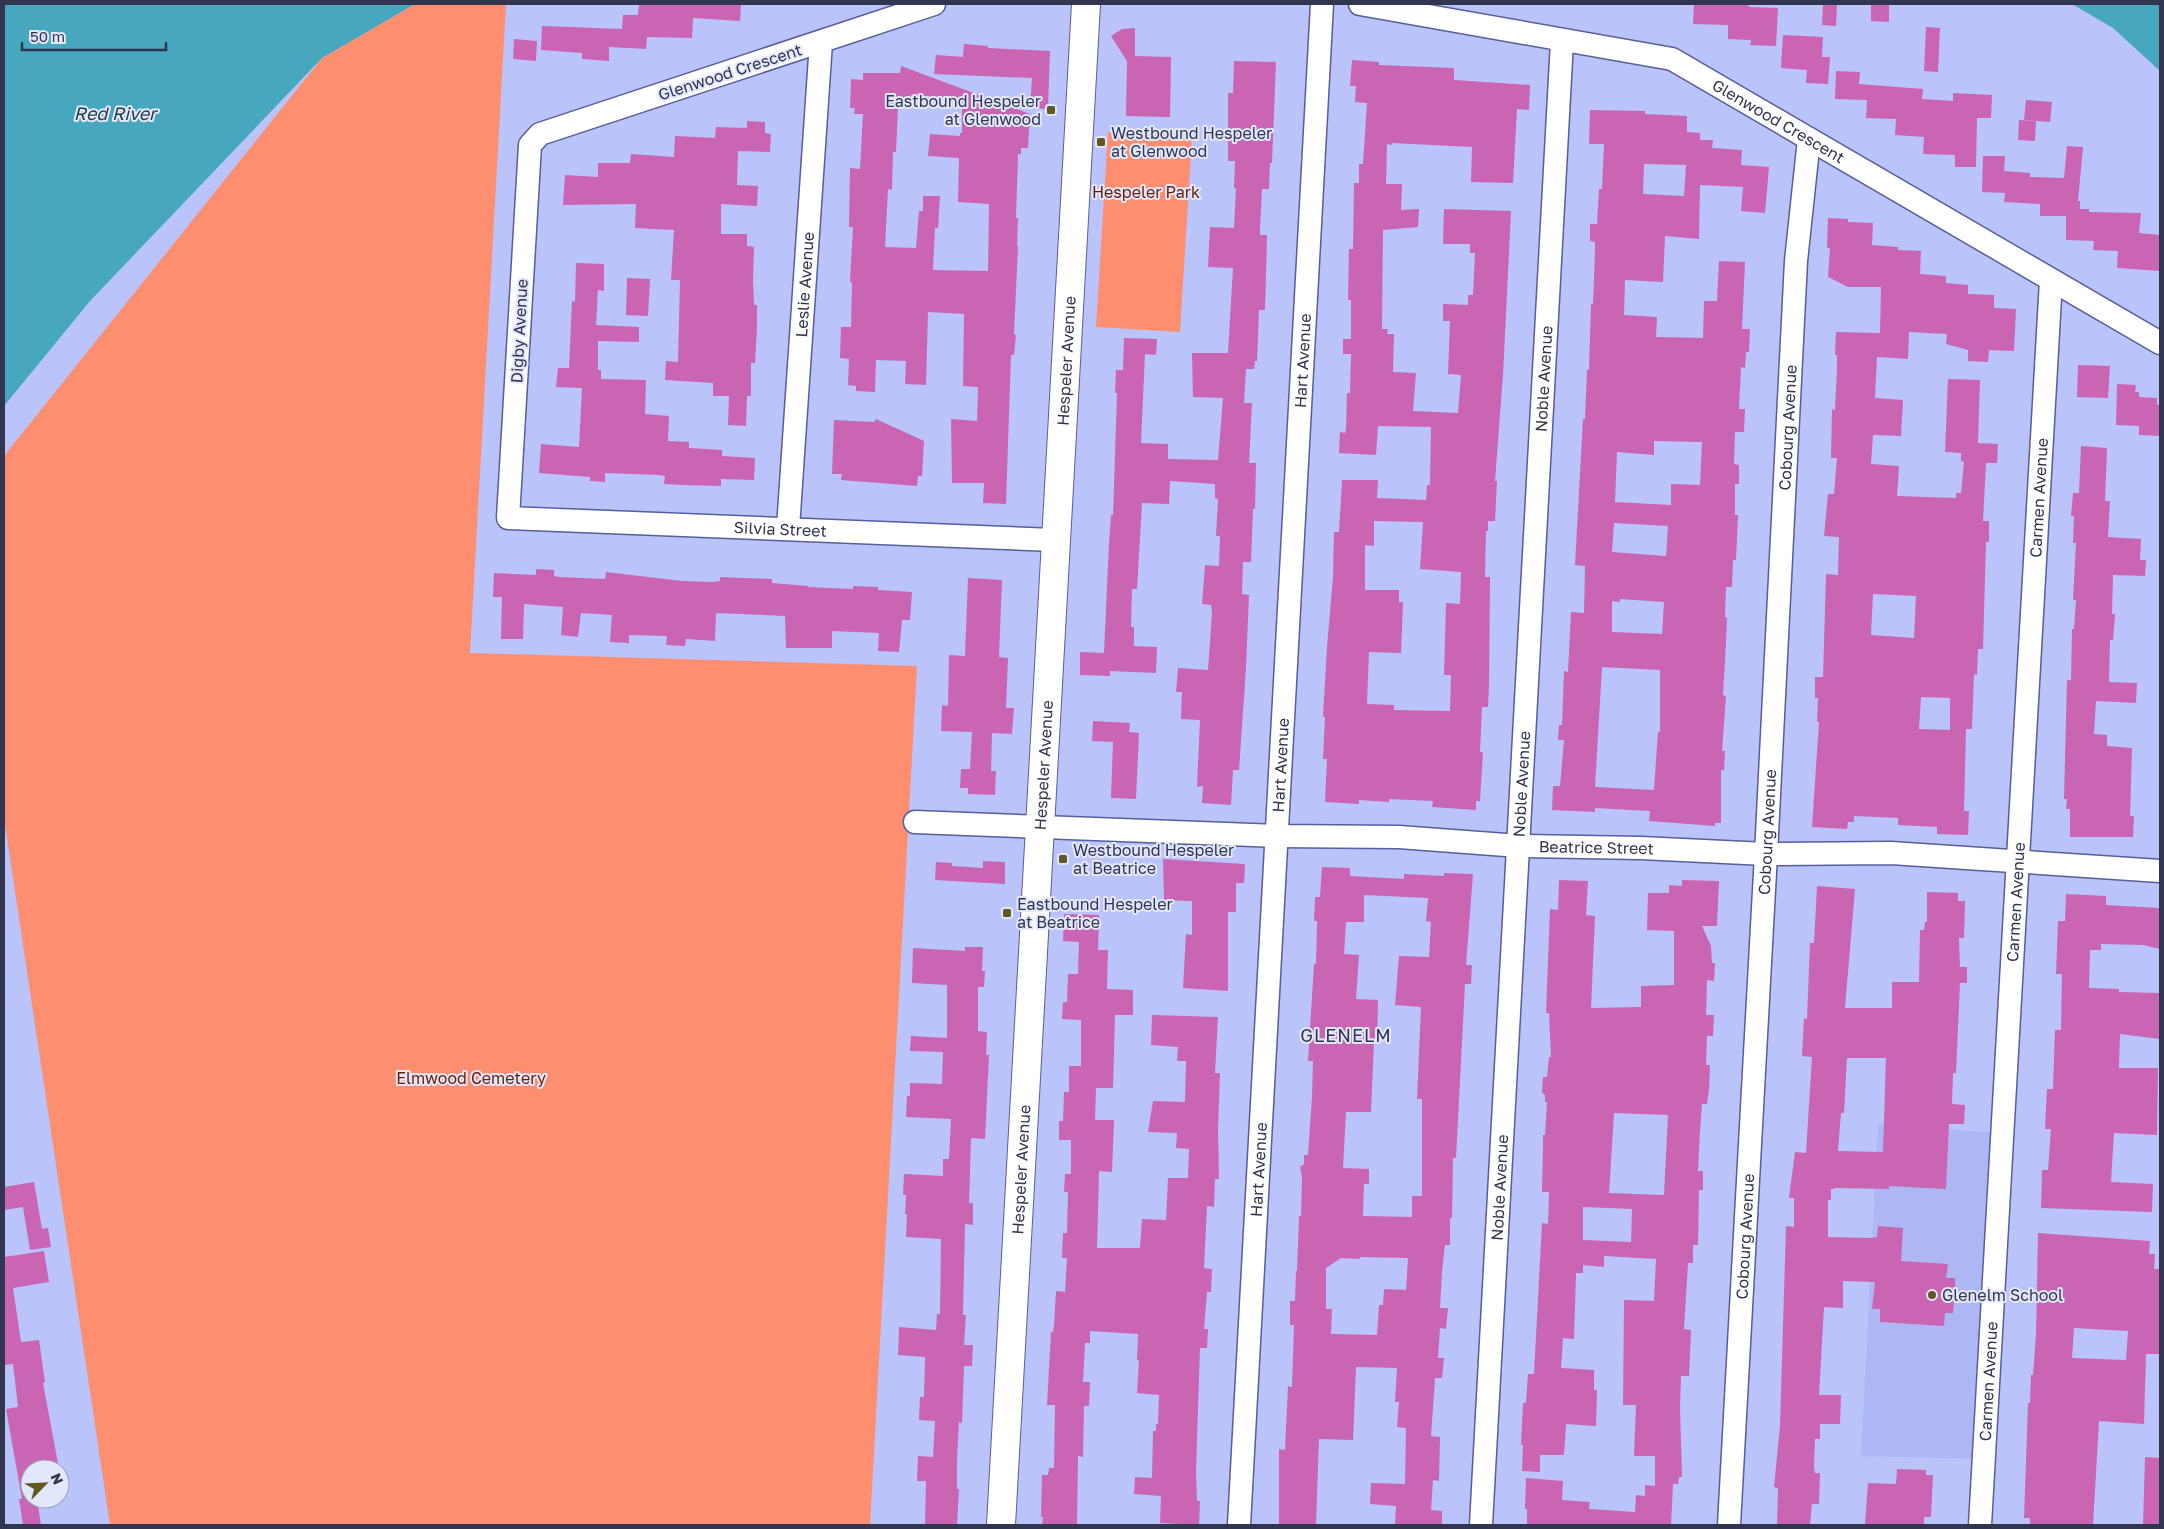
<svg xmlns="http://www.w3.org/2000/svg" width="2164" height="1529" font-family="'Golos Text',sans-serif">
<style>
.built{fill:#adb7f3}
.green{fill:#fd8f70}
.water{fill:#47a7bf}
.building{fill:#ca65b3;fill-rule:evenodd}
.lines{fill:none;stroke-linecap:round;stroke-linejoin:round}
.street-casing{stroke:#565e9b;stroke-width:25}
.secondary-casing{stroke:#565e9b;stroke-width:30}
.street{stroke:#fff;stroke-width:22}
.secondary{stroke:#fff;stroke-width:28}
.poi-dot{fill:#635824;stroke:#e2e7fc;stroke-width:2}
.labels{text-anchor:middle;stroke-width:4;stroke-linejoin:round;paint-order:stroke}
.street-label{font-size:16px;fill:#313550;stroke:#e2e7fc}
.poi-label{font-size:16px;fill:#313550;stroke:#e2e7fc;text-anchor:start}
.park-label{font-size:16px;fill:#681c03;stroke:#e2e7fc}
.water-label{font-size:18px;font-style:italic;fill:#1f3d44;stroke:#e2e7fc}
.neighbourhood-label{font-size:18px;letter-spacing:1px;fill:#313550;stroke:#e2e7fc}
</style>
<rect width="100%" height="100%" fill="#bac3fa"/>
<path class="built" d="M1878,1125L2004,1133L1986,1459L1861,1456Z"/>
<g class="green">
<path d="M415,4H506L470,653L917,666L870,1525H110L4,818V456L322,58Z"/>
<path d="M1108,132L1192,137L1180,332L1096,327Z"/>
</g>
<g class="water">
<path d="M4,4H415L322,58L90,301L4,406Z"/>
<path d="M2072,4H2160V71L2113,28Z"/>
</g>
<g class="building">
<path d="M639,4H741L740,21L693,18L692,38L647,37L646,49L609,47V61L582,59V53L541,50L542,26L622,29L623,15H638Z"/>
<path d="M1694,4H1746L1750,7L1778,8L1776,46L1750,45L1751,40L1728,39V25L1693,24Z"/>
<path d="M1823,4H1837L1836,26L1822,25Z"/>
<path d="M1871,4H1889V22L1871,21Z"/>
<path d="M1926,27L1940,28L1938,72L1924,71Z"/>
<path d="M1135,28V56L1171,57L1170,117L1126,116L1127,61L1111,36L1122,29Z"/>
<path d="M1783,35L1823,37L1822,57H1830L1828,84L1806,83L1807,70L1781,68Z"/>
<path d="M514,39L537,41L536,61L513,59Z"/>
<path d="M964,44L988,46V48L1050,51L1048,109L1030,108L1032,78L934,74L936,55L963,57Z"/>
<path d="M1352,60L1379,62V65L1454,68V80L1530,85L1529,110L1517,109L1513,183L1471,182L1472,147L1392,143V145L1387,144L1386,184H1402L1401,210L1419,209L1418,227L1383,230L1382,329H1388L1387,334H1394L1393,372L1416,373L1413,411L1458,413L1461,375L1448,374L1450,321H1443V304L1468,305V295H1473L1475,253H1470V244H1443L1444,209L1511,211L1503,375L1495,481H1497L1495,521H1488V531H1486L1485,577H1490L1489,685L1488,707H1482L1480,752H1483L1480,801H1476V810L1432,807L1433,801L1389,799V802L1359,800V804L1325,802L1327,759H1323L1325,717H1323L1327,647L1333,577L1334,532H1339L1342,480H1378L1377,498L1426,500L1427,485H1430L1431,427L1378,426L1376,455L1339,453L1340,432L1345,433L1346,429L1347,393H1350L1351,354H1343V339H1351V300H1348L1349,249H1353L1354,183H1359V164H1363L1367,103L1355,102L1356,86H1350ZM1374,521L1423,522L1420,569L1461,572L1460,604L1446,603L1444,675H1451L1450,711L1394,710V705L1367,704L1369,652L1401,653L1403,602H1399V590H1365V545L1374,546Z"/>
<path d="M1234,61L1276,62L1272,163H1270L1269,189H1262L1260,228V235H1267L1265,310H1259L1257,361H1255L1254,369H1246L1244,403H1252L1249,463H1256L1255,509H1253L1251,562H1243L1242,594L1249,595L1246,668L1239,770H1233L1231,805L1202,803L1203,786L1197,787L1200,720L1181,719L1182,692H1176L1178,668L1208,670L1212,613L1211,605L1202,604L1205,565L1219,566L1220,536H1216L1218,499L1215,498V484L1170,481L1169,504L1142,503L1137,589H1132L1131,627H1134V646L1157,647L1156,673L1110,671V676L1080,675V652L1104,653L1109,543L1111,515H1113L1117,393H1115L1116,370H1123L1124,338L1157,339L1156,355L1145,354L1141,443L1168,444V459L1218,460L1223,398L1193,397L1192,353H1228L1233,268L1208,267L1210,227L1234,228L1236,188H1234L1235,161H1228V93H1233Z"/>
<path d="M901,66L1030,114L1028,148H1021V154H1018L1016,218H1018L1017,246H1018L1014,334L1016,335L1014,355H1011L1006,504L983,503L984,483H952L951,419L977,421L978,387L963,386L964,314L928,312L926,385L905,384L906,361L876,360L875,392L856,391V386L848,385L849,359L840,358L841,327H851L852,283L850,281L853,227H849L850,168L860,169L863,114H854L855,108H850L851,79L863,80V73H900ZM911,95L962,98V133H960V136L930,134L928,156L959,158L958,202L989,204L988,271L933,270L935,228H938L940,196H923V211H919L916,248L885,247L888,189L892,190L893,152H896L898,108H910Z"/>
<path d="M1836,71L1860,72L1859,84L1923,89L1922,99L1953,101V93L1992,95L1991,118H1977L1976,167H1955V155L1923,154L1924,137L1895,135L1896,119L1866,118L1867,100L1835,99Z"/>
<path d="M2026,100L2052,102L2050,122L2024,120Z"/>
<path d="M1590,110L1645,111V114L1687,116V132L1700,133V140H1713L1712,148L1742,150L1741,165L1769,167L1765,213L1741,211L1743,187L1700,185L1699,239L1665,236L1663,282L1625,280L1624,315L1657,317L1656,337L1703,338L1704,301H1717L1719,261L1745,262L1742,329H1750L1749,352H1746L1745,368L1741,367L1739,409H1745L1744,432H1735L1734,464L1739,465V484H1735V515H1738L1736,560H1733L1732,587H1726L1725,617L1727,618L1726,643L1723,695L1726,696L1722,751H1725L1724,770H1721V823H1715V826L1649,821L1650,811L1595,808V812L1552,810L1553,786H1560L1564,740H1558L1559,725H1562L1564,671L1568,672L1571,612L1584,613L1585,566L1575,565L1583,419H1585L1587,370H1589L1591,304H1593L1595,251V242L1590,241V224H1597L1599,189H1602L1604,144H1589ZM1644,164L1686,165L1684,196L1643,194ZM1654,441L1702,442L1700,485L1671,484V505L1615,502L1617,452L1654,455ZM1614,523L1668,526L1666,556L1612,552ZM1620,599L1664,602L1662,634L1612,632V601L1620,602ZM1602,667L1660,670V732H1658L1654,790L1595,787Z"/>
<path d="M2019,120L2036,121L2035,141L2018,140Z"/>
<path d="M747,121L765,122V133L771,134L770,152L738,151L737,185L758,186L757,206L721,204V234H747V246L754,247L753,281L754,305H757V327L755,363H751V396H747L746,426L728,425L729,396H713V383L665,380L666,361L678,362L680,280H671L674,230L635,228L636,204L563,205L565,175L598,177V163H630L631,154L674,157L675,136L715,138L716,127L747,128Z"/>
<path d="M2067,146L2083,147L2078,201H2080V209H2089V212L2141,213L2139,233L2160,235V271L2117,268L2118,251L2093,250L2094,241L2066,240V216H2040V204L2004,202L2005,193L1982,192L1983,156H2005L2004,171L2030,173V177L2064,178Z"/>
<path d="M1828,218L1848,219V222L1873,223L1872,245L1898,247V250L1921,251L1920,274L1946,276V283L1968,285V294L1994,295V308L2016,309L2014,351L1989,350L1988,362L1968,361V350L1946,344L1947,334L1909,332L1908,359L1877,357L1875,398L1903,400L1901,436L1873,435L1871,464L1899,466L1897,496L1956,498V493H1961L1964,462L1961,461V453L1945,452L1948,379L1980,380L1978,443L1998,444L1997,463H1986L1983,521H1989V542H1986L1983,649H1978L1977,675L1974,674L1972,729H1966L1964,811H1969L1968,835L1937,834V827L1898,825V818L1854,816V822H1848L1847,829L1812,827L1819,722H1817L1818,698H1815V677H1823L1826,574L1838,575L1839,537L1824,536L1828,494H1834L1837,458H1831L1832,409L1835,410L1837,369V355H1835L1836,332L1880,333L1881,287H1848L1828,277L1830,248H1827ZM1873,594L1916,596L1914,638L1871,635ZM1921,697L1950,698V730L1919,729Z"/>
<path d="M576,263L604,264V291L598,290L596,325L639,327V342L598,341V370H601V379L646,380L645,414L669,416L668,441L689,442V448L722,450V456L755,458L754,480L721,479V486L683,485L664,484L665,476L659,475L605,473V482L590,481V477L539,473L541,444L579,447L582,388L556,387L558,368H569L572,301L575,302Z"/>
<path d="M627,278L650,279L648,316L626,315Z"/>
<path d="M2078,365L2110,366L2108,398L2077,397Z"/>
<path d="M2117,384L2136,385L2135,392H2139V397L2157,398V405H2160V436L2139,435V426L2116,425Z"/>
<path d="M876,419L924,441L922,476H918L917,486L841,480L842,474H832L834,420L874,422Z"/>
<path d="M2081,446L2107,448L2105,501H2110L2108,537L2141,539L2140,560H2146L2145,576L2113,575L2112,614H2115L2113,640H2110L2109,682L2137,683L2136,703L2096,701L2094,734L2107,735V746L2132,748L2130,816H2134L2133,837H2070V809H2066L2067,799H2064L2067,680H2071L2072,629H2074L2076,600H2073L2076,543H2073L2074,516H2071L2073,493H2079Z"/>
<path d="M536,569L554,570V576L559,577L605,579L606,572L682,581L712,582L720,581V577L772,579V583L808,586V587L853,589V586L878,587V590L912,592L910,620H902L899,652L878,651L879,633L832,631V648H786L785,616L716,613L715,641L686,639L685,646L666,645L667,636L629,635V643L610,642L612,615L581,613L578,637L561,635L563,607L524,604L523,639H501L502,597H493L494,573L536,575Z"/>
<path d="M968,578L1002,580L999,657L1008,658L1006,708H1014L1012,734L992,733L991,771H996L995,795L968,794V788H960L961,769H970L972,732L941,731L942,705L948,706L949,655L965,656Z"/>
<path d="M1093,721L1130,723L1129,732L1139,733L1136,799L1111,798L1113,742L1092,741Z"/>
<path d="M1163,859L1245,864L1244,883H1236V912H1228V991L1183,988L1186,934L1192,935V901L1164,900Z"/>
<path d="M983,861L1005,862V884L935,880L936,862L952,863V866L983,868Z"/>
<path d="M1322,867L1350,868V876L1404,879V874L1444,876V873L1473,874L1466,965H1472L1471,984H1465L1456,1158H1453L1452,1218H1450V1245H1445L1442,1271L1440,1308H1448L1446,1329L1440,1328L1438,1358H1444L1442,1378H1435L1431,1436L1440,1437L1439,1481L1433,1480L1431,1510L1442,1511V1525H1395L1396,1506L1370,1504L1371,1483L1405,1484L1406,1428L1397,1427L1399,1402H1395L1397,1368L1356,1367L1353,1440L1319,1439L1316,1525H1279V1449L1285,1450L1288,1386L1292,1387L1294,1325H1290V1301H1295L1296,1271H1297L1299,1216H1301L1302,1177L1300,1167L1304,1164V1155H1308L1312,1097L1313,1061H1308L1314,964H1316L1317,921H1314L1315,897H1320ZM1364,895L1428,898L1426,921L1431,922L1429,957L1399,956L1395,1005L1421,1007L1417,1099H1422V1196H1412V1217L1363,1216L1364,1184H1369V1169L1343,1168L1346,1112H1371L1374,1041H1377L1378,1000L1356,999L1359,955L1344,954L1346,922H1364ZM1360,1257L1408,1258L1406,1290L1384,1289L1383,1305H1379L1377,1335L1331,1334L1332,1309H1326V1268L1341,1258L1360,1259Z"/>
<path d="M1559,880L1588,881L1586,915L1595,916L1591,1008L1641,1007V986L1674,985V931L1647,930L1648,893H1669V885L1682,886V880L1719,881L1717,926H1702L1711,946L1712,963H1715L1714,981L1707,980L1706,1015H1714L1713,1036H1707L1706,1065H1710L1709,1089L1707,1104H1702L1700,1131L1698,1171H1703V1190H1699L1698,1245H1693V1263H1688L1684,1329L1691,1330L1689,1376H1681L1680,1407L1682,1477H1679L1678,1484H1673L1671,1525H1527V1509H1525L1526,1478L1563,1481L1562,1500L1590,1502L1589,1509L1635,1512L1636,1495L1645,1496V1485L1655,1486V1456H1634L1636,1405H1623L1624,1300L1654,1301L1656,1259L1604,1256V1267L1583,1265V1273H1576L1574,1339L1563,1338L1561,1368L1594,1370V1390H1597L1596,1426L1566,1424L1564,1455H1540V1472L1522,1471L1523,1445H1521L1523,1403H1526L1528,1374H1534L1542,1223L1548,1224L1549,1192H1542L1543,1145V1135H1545L1547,1102H1545V1095L1542,1093L1543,1077H1547L1549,1057H1551L1549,1013H1546L1550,909L1558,910ZM1614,1113L1668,1115L1664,1195L1609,1193ZM1583,1207L1632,1209L1631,1242L1583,1240Z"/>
<path d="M1817,886L1855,889L1845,1008H1892V982H1919L1920,930H1924L1925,922H1927V892L1958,893V901H1965L1964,938H1959L1960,967H1967V983H1960L1956,1073H1953L1952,1104L1965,1105L1964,1124H1949L1946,1189L1889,1186V1189L1834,1188V1189H1831V1200H1828V1237L1871,1238L1877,1237L1878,1226L1903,1228L1901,1261L1948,1264L1946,1278H1955L1956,1300L1954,1302L1953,1313H1945L1944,1326L1880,1322V1309H1872L1875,1282L1843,1281V1308L1824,1307L1819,1395H1841L1840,1424H1820V1439H1815L1814,1467L1815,1473H1820L1819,1504H1812L1810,1525H1777L1778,1488L1774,1487L1780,1426L1786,1226L1794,1227V1198H1789L1795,1152L1806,1153L1812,1057L1802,1056L1804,1018L1807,1019L1810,943H1814ZM1847,1058H1886L1883,1152L1838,1151L1841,1113H1844Z"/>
<path d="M2066,894L2106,896V905L2160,908V949L2143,945L2101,944V950H2090L2089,988L2119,989V992L2160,993V1039L2120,1034L2119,1065V1068H2158L2157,1135L2114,1133L2111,1182L2153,1184L2152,1212L2041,1208L2042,1170H2048L2051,1129H2045L2047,1089H2053L2055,1030H2061L2062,974H2056L2058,921H2065Z"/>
<path d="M1064,914L1099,915L1098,950H1108L1107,989L1133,990V1015H1115L1113,1088H1096L1095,1120H1114L1112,1172L1099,1171L1097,1248H1140L1142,1219L1166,1220L1168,1178H1188L1189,1149L1176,1148L1177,1133L1148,1132L1153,1101L1185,1102L1186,1061H1177L1178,1047L1151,1045L1152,1015L1218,1017L1215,1073H1220L1218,1130L1219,1179H1215L1214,1207L1207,1206L1204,1268L1212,1269L1211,1292H1207L1204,1329H1208L1207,1348H1200L1196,1471L1197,1501H1200L1199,1525L1160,1523L1161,1496L1134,1494L1135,1477L1152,1478L1153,1431H1156V1424H1158L1159,1395L1137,1393L1139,1360H1137L1138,1334L1090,1331V1343H1085L1083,1382H1090L1089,1406H1084L1083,1457L1078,1456L1077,1525H1042L1043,1517H1041L1042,1475H1048L1049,1468H1054L1055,1405H1047L1051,1332H1053L1054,1326L1056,1291L1065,1292L1067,1258H1062L1063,1233H1067L1068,1192H1064L1065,1174H1071V1140H1059V1121H1063L1064,1092H1069V1066H1081V1020L1062,1019L1063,1002H1067L1068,974H1078L1079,942L1063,941Z"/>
<path d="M965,947H983L982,971H985L984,987H978V1031L987,1032L986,1055H989L985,1139L971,1138L969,1203H973V1225L965,1224L963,1315H966L964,1345H973L972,1366H964L962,1423L959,1422L957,1458V1489H959L957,1525H925L926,1481H917L918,1456L933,1457L935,1421L919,1420L920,1397H924L925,1357L898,1355L899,1327L936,1330L937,1314H940L941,1239L906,1237L907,1214H905L906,1195H903L904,1174L943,1176V1159H949L951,1119L906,1117L907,1096H910V1083L942,1084L943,1052L910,1051L911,1036L947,1038V985L912,983L913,948L965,951Z"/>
<path d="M34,1182L42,1229L48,1228L51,1247L30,1250L23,1207L4,1210V1187Z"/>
<path d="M2038,1233L2150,1241L2149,1254H2155L2154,1269H2160V1354H2146L2144,1424L2099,1421L2093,1525L2030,1524V1518H2024L2028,1403H2030L2031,1375H2033L2036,1335ZM2074,1328L2128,1331L2126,1360L2072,1358Z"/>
<path d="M44,1251L49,1282L13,1288L21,1342L39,1340L45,1382L43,1383L59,1469H30V1499H37L41,1525H23L19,1499H22L6,1409L18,1407L13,1364L4,1365V1257Z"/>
<path d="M2145,1457L2160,1458V1525H2143Z"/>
<path d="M1897,1469L1926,1470V1475H1933L1931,1517H1924V1525H1865L1868,1483L1896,1484Z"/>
</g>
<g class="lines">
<g class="street-casing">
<g id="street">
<path id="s1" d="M934,4L540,134L530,145L508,518L1054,540"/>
<path id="s2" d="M1360,4L1672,59L2160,343"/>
<path id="s3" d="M788,528L821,42"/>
<path id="s4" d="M915,822L1276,836L1399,837L1519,846L1641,848L1766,854L1891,853L2160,871"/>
<path id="s5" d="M1239,1525L1322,4"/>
<path id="s6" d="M1481,1525L1562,41"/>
<path id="s7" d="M1729,1525L1766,854L1796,261L1809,139"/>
<path id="s8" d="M1980,1525L2051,280"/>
</g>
</g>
<g class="secondary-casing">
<g id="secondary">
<path id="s9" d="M1001,1525L1086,4"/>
</g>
</g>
<use href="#street" class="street"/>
<use href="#secondary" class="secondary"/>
</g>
<g class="poi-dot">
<rect x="1046" y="105" width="10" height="10" rx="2.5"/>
<rect x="1096" y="137" width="10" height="10" rx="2.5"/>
<rect x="1058" y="854" width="10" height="10" rx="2.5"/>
<rect x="1002" y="908" width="10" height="10" rx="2.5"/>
<circle cx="1932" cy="1295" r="5"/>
</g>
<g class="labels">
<g class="street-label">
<text transform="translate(730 72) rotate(-18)" y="6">Glenwood Crescent</text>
<text dy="6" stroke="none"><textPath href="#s2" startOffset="440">Glenwood Crescent</textPath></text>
<text dy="6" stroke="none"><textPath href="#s3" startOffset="244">Leslie Avenue</textPath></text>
<text transform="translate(519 331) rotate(-87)" y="6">Digby Avenue</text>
<text dy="6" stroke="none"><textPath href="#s9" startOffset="1166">Hespeler Avenue</textPath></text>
<text dy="6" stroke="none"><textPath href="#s5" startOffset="1166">Hart Avenue</textPath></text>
<text dy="6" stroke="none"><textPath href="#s6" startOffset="1148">Noble Avenue</textPath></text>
<text dy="6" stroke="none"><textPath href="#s7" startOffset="1099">Cobourg Avenue</textPath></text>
<text dy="6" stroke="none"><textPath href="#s8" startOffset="1029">Carmen Avenue</textPath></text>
<text dy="6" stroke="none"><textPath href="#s1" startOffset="1076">Silvia Street</textPath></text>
<text dy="6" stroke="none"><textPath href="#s9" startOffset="761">Hespeler Avenue</textPath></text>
<text dy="6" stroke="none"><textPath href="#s5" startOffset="761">Hart Avenue</textPath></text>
<text dy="6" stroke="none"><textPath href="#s6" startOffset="742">Noble Avenue</textPath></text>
<text dy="6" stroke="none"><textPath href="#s7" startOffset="694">Cobourg Avenue</textPath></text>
<text dy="6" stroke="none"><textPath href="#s4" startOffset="682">Beatrice Street</textPath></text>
<text dy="6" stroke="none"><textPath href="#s8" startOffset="624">Carmen Avenue</textPath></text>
<text dy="6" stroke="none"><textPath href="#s9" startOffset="356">Hespeler Avenue</textPath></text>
<text dy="6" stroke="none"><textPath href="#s5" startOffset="356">Hart Avenue</textPath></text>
<text dy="6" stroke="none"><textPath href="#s6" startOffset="338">Noble Avenue</textPath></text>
<text dy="6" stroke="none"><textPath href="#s7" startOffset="289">Cobourg Avenue</textPath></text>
<text dy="6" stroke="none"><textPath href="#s8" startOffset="144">Carmen Avenue</textPath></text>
</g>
<g class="poi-label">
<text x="1041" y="107" text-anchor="end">Eastbound Hespeler<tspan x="1041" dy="18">at Glenwood</tspan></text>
<text x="1111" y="139">Westbound Hespeler<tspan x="1111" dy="18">at Glenwood</tspan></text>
<text x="1073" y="856">Westbound Hespeler<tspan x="1073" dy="18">at Beatrice</tspan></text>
<text x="1017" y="910">Eastbound Hespeler<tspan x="1017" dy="18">at Beatrice</tspan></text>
<text x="1942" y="1301">Glenelm School</text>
</g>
<g class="park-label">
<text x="1146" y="198">Hespeler Park</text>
<text x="471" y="1084">Elmwood Cemetery</text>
</g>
<g class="water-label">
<text x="115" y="120">Red River</text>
</g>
<g class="neighbourhood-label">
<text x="1346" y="1042">GLENELM</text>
</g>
</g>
<rect width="2164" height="1529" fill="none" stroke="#313550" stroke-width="10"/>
<g transform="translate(45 1484) rotate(66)"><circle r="24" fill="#e2e7fc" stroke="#9ba0b7"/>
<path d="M0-4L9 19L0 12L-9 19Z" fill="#635824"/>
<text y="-8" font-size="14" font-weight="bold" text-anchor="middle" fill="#313550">N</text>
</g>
<path d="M22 42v8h144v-8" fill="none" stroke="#313550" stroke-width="2.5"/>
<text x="30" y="42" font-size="15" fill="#313550" stroke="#e2e7fc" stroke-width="4" paint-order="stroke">50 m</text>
</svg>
